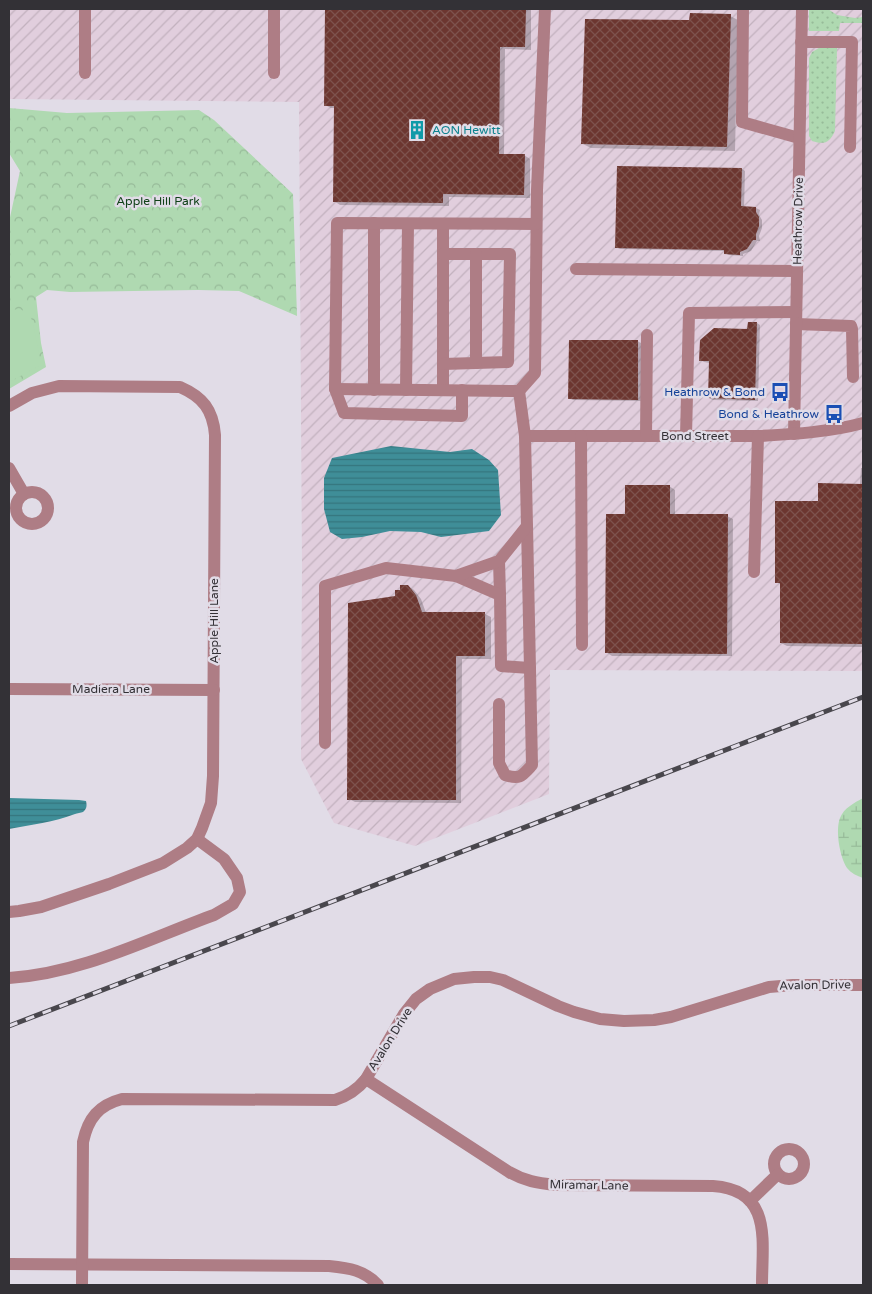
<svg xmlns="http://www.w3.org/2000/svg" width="872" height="1294" font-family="'Varela Round',sans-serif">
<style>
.industrial{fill:url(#industrial-furrows)}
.grass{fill:url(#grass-dots)}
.wetland{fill:url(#wetland-marsh)}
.park{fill:url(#park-crowns)}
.pitch{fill:#afd9b1}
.water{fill:url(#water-rules)}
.shadow{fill:#0003}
.building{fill:url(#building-cross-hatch)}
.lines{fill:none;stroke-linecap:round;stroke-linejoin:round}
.minor{stroke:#ae7d85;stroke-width:12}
.rail-casing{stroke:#49474d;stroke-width:5}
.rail{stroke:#e1dce7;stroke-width:3;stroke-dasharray:9;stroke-linecap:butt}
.labels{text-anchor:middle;stroke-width:5;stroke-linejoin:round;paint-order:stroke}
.culture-label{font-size:12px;fill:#0d838f;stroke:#e1dce7;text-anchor:start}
.park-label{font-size:12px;fill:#0f4117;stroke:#e1dce7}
.street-label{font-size:12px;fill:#333136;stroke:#e1dce7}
.transit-label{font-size:12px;fill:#164399;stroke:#e1dce7;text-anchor:end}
</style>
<defs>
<pattern id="industrial-furrows" width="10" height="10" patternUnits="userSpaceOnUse" patternTransform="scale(1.25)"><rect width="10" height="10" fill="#e1cedd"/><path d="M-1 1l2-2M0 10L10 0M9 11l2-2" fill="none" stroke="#c2b1be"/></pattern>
<pattern id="grass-dots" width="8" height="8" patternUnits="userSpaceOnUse" patternTransform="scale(1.25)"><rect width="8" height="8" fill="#afd9b1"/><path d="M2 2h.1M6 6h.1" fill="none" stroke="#97bb99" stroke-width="1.8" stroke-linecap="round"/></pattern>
<pattern id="wetland-marsh" width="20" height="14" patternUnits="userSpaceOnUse" patternTransform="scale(1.25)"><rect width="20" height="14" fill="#afd9b1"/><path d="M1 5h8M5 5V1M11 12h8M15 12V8" fill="none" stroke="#97bb99"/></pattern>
<pattern id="park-crowns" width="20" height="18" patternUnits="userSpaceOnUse" patternTransform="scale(1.25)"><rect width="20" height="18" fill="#afd9b1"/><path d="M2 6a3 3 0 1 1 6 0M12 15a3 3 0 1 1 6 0" fill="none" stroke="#97bb99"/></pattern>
<pattern id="water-rules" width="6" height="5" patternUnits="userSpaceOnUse" patternTransform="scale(1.25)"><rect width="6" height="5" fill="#3f8e98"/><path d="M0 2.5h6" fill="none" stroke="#35757d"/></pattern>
<pattern id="building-cross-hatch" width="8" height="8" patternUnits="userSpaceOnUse" patternTransform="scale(1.25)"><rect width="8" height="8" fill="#6c3630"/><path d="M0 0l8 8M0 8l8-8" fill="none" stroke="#7d524d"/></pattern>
</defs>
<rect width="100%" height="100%" fill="#e1dce7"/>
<path class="industrial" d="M9,9H863V671L550,670L549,794L415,846L334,823L301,759L302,565L299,102L9,99Z"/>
<g class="grass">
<path d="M809,9H828L837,15L855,18L863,17V23H840L839,31H809Z"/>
<path d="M819,48H837L835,131C829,143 825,145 812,141L809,136V58L812,52Z"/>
</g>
<path class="wetland" d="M863,798V878C857,876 851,873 847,868C840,857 835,831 840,818C844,808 854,803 863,798Z"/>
<path class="park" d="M9,108L67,113L199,110L214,120L293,194L297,316L239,291L198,290L70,292L47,290L36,297L41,343L46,367L9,389V222L20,171L9,153Z"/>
<path class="pitch" d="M9,309L22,310L30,314L34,328L41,365L9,382Z"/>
<g class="water">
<path d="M391,446L450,452L472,449L489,460L498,470L501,515L489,531L441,537L421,532L390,531L362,537L342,539L330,532L324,509V478L332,458Z"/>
<path d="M9,798L79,800L86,801C87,805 87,809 83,812C81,813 77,813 75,814C54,822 31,825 9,829Z"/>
</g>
<g class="shadow">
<path d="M326,9H531V50L505,49L504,155H524L530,159V198L449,197V206L340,205L334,201L336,108H331L325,105Z"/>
<path d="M730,16L738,20L735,151L591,148L583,144L690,21Z"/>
<path d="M742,169L745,171L744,208H756L760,210L759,215L762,220V228L759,236L760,241H757L751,251L743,254V256L729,255L725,253V251L620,249L616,247Z"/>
<path d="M757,323L760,325L758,401L713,400L709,398L710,363L704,362L701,360L748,330Z"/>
<path d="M637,341L641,343L642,401L573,400L569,398Z"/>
<path d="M861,468H863V647L787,646L781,643L782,585L776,582L820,502L860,485Z"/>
<path d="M669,486L675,490V516H727L733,519L732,656H612L606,652Z"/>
<path d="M408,586L414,590L421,599L426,613L485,614L491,617V659H462L461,803L355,802L349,799L397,597L401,591Z"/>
</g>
<g class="building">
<path d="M325,9H526L525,47H500L499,154H525L524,195L443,194V203L333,202L334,106H324Z"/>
<path d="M690,13L731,14L727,147L581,144L585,19L689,20Z"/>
<path d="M617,166L742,168L741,206L756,207V212L759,217V226L756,234V240H753L747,249L740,252V255L724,254V250L615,248Z"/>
<path d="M748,322H757L755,400L708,398L709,361H699L700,340L714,328L747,329Z"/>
<path d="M569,340H638V400L568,399Z"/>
<path d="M818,483L863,484V644L780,643V583H775V501H818Z"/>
<path d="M625,485H670V514H728L727,654L605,653L606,514H625Z"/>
<path d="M400,585H408L416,595L422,612H485V656H456V800H347L348,603L395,596V590H400Z"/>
</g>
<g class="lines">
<g class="minor">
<path d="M743,9L742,122L799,138"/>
<path d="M801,42H852L850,147"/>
<path d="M85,73V9"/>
<path d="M274,73V9"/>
<path d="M374,223V390"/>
<path d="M443,224V390"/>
<path d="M443,254H510L508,362L443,364"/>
<path d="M476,254V363"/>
<path d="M576,269L797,271"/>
<path d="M796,324L851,326L852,329L853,377"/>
<path d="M335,389L519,391L535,373L537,190L545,9"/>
<path d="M406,390L408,224"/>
<path d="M462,390V416L344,413L335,389L337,223L536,224"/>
<path d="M9,406L32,393L59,386L180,387C203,397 213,410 215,435L213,776L211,803L202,828L197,839L187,848L163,863L109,884L41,907L19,911L9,912"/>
<path d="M794,434L802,9"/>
<path d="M525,436H760C795,434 830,432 863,423"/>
<path d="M581,436L582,645"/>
<path d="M646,436L647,335"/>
<path d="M686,436L689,313L796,312"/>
<path d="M9,468L24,494"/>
<circle cx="32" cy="508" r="16"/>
<path d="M499,561L500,595"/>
<path d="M754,572L758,436"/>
<path d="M456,576L500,595L501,666L530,668"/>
<path d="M9,689L214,690"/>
<path d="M499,704V763L505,775C520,780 522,776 532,765L527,526"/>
<path d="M325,743V586L386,568L456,576L499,561L527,526L525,436L519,391"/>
<path d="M9,978C80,974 148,939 214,915L233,904L240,892L237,878L224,859L197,839"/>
<path d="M366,1079L509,1172C524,1181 538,1183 555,1185L713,1186C773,1190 762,1241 762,1285"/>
<circle cx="789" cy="1164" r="15"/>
<path d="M750,1201L778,1174"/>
<path d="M9,1264L329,1266C349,1268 364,1270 378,1285"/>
<path d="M82,1285L83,1142C88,1118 99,1105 122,1099L335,1100C348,1096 357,1090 366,1079L404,1014L416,999L430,989L454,979L474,977H490L503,980L558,1006L574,1012L600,1019L624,1021L654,1020L671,1017L769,987L793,985H863"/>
</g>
<g class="rail-casing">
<path id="rail" d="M9,1026L863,697"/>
</g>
<use href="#rail" class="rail"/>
</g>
<defs>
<g id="building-bare" transform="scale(1.5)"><path d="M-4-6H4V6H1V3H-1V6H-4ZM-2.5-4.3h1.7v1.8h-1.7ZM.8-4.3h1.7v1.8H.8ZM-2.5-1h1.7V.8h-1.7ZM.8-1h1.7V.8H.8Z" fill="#0f9aa8" stroke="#e1dce7" stroke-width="2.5" paint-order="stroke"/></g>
<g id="bus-bare" transform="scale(1.5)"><path d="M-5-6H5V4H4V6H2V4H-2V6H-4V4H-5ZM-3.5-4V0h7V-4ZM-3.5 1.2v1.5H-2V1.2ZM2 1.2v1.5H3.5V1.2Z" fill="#1a4fb4" stroke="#e1dce7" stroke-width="2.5" paint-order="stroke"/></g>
</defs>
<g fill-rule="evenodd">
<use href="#building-bare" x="417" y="130"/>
<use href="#bus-bare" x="780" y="392"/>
<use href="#bus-bare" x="834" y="414"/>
</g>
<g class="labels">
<g class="culture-label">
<text x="432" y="134">AON Hewitt</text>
</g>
<g class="park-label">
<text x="158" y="205">Apple Hill Park</text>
</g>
<g class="street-label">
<text transform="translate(798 221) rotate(-89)" y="4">Heathrow Drive</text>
<text x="695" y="440">Bond Street</text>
<text transform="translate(214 621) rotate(-90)" y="4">Apple Hill Lane</text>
<text x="111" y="693">Madiera Lane</text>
<text transform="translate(815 985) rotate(-1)" y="4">Avalon Drive</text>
<text transform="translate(390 1039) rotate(-58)" y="4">Avalon Drive</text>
<text transform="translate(589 1185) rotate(1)" y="4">Miramar Lane</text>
</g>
<g class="transit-label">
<text x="765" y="396">Heathrow &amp; Bond</text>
<text x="819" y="418">Bond &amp; Heathrow</text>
</g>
</g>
<rect width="872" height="1294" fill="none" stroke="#333136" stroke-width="20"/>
</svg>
